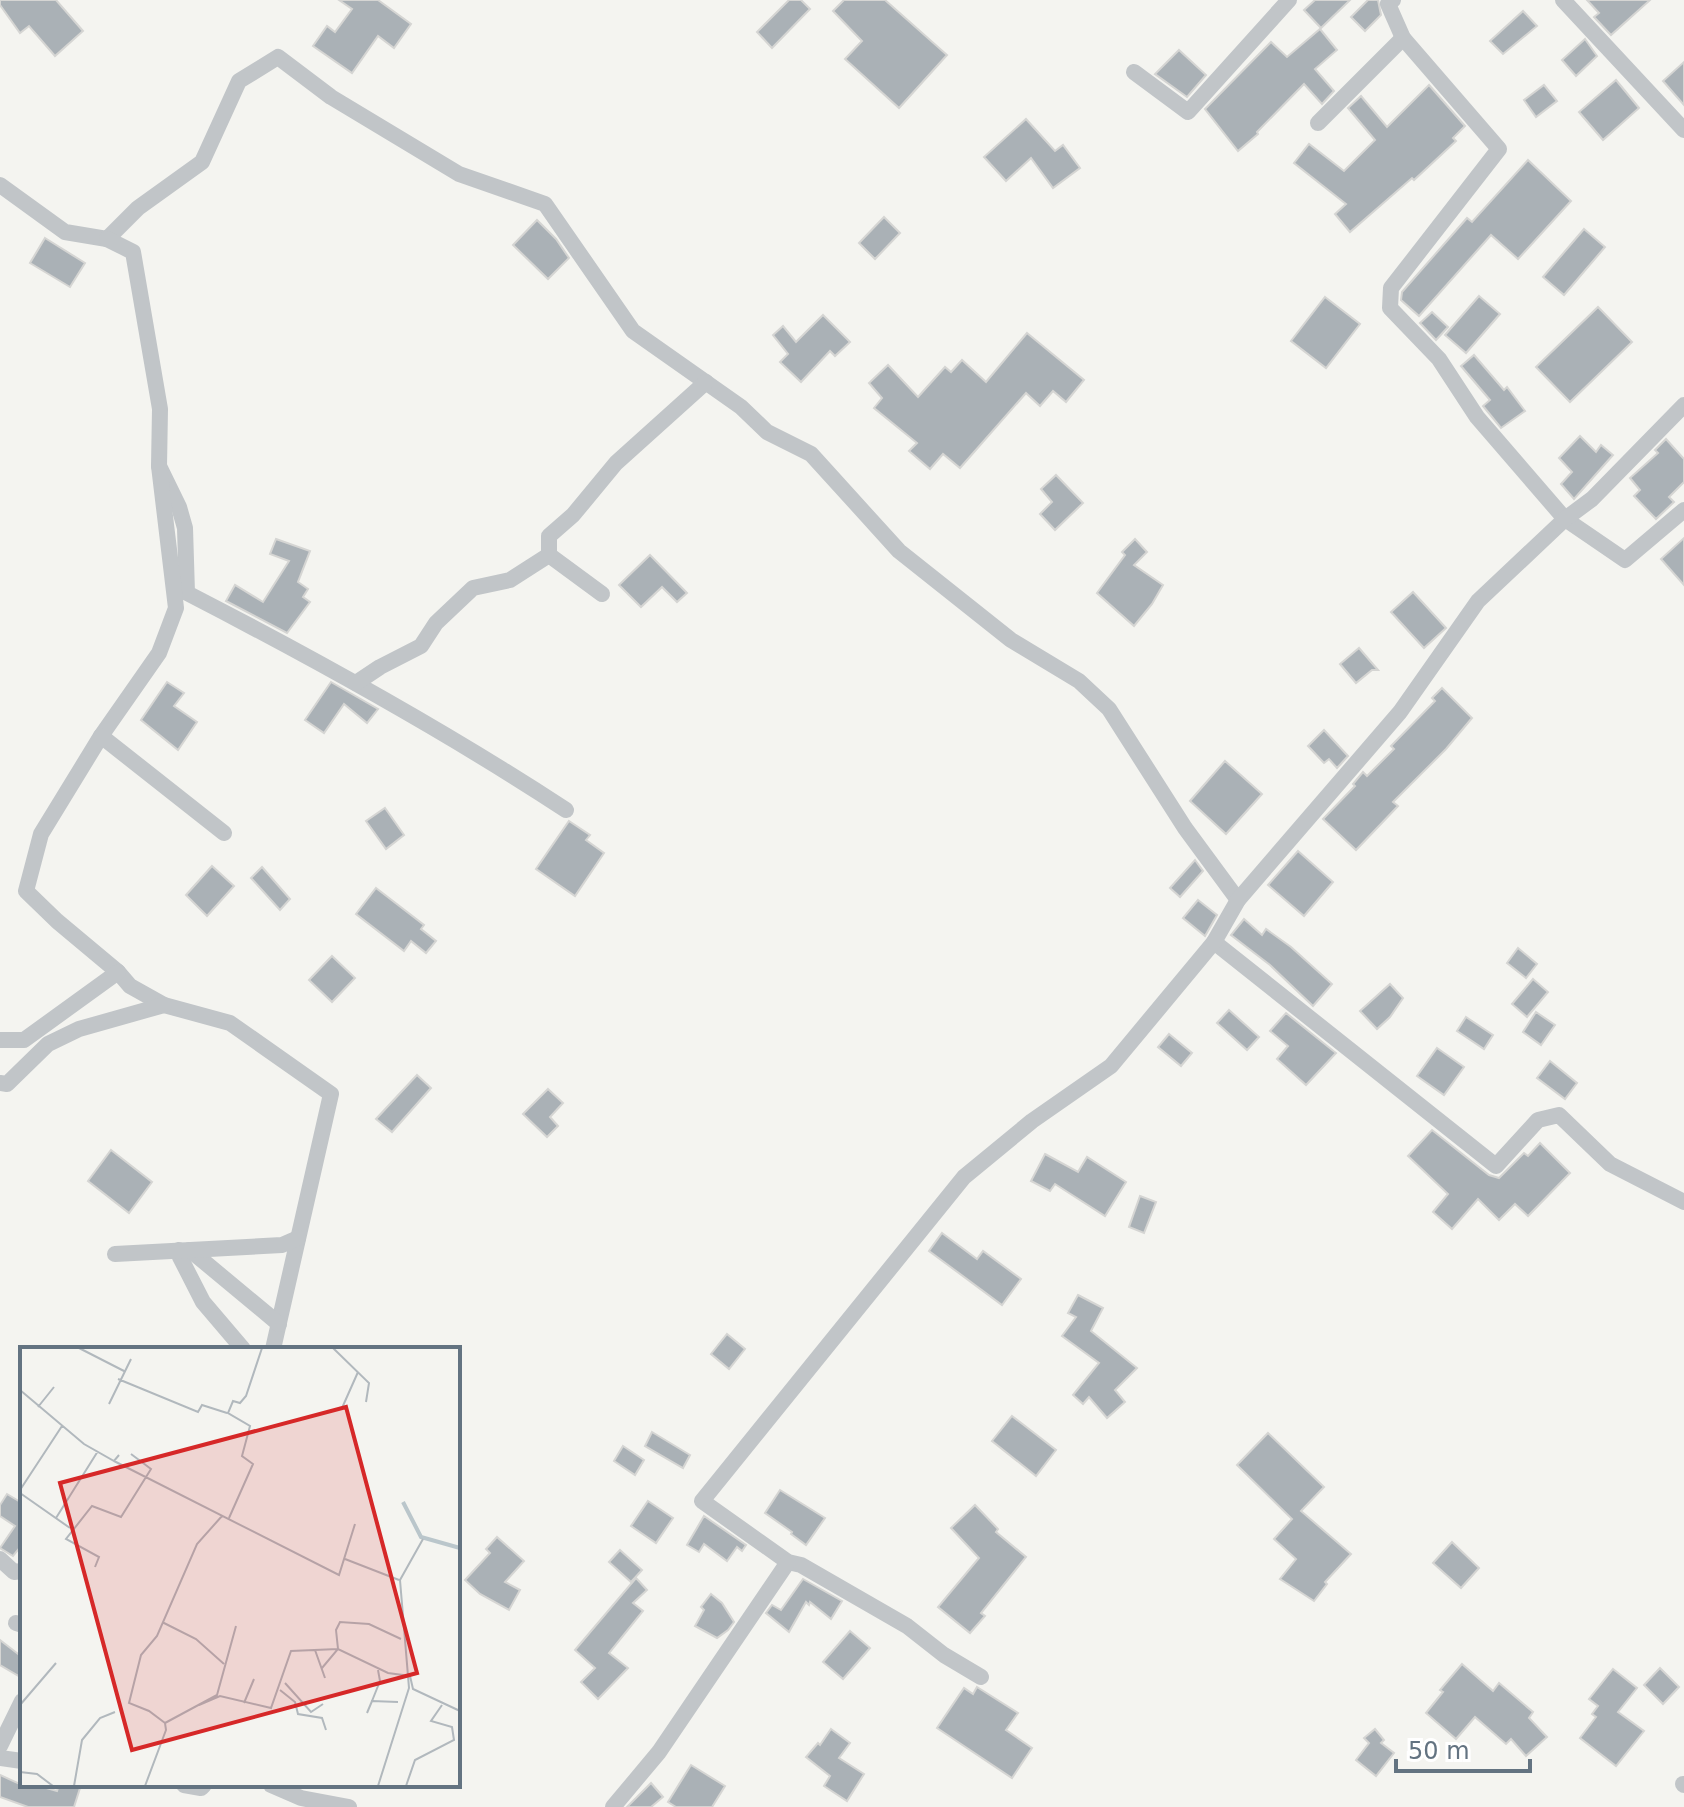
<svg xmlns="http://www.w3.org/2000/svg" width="1684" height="1807" font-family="'DejaVu Sans',sans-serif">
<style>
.building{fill:#aab1b6;stroke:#d5d5d3;stroke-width:2}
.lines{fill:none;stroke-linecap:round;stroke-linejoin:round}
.street{stroke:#c1c5c8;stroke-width:16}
.inset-river{fill:none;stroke:#bac6cb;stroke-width:4}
.inset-road{fill:none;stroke:#b1b8bd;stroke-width:2}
.view{fill:#d62828;fill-opacity:0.15;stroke:#d62828;stroke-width:4}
.inset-edge{fill:none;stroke:#637381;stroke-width:4}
</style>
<rect width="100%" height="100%" fill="#f4f4f0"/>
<g class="building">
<path d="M0,0H56L83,31L55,56L29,26L20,33L0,5Z"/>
<path d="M339,0H378L411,24L394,48L378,36L352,73L313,46L327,26L335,32L352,9Z"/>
<path d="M789,0H801L810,9L772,48L757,32Z"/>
<path d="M844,0H885L947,55L899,108L845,59L862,41L833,11Z"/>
<path d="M1315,0H1350L1321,28L1304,10Z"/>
<path d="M1368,0H1378L1381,15L1365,31L1351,17Z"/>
<path d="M1587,0H1650L1611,35L1594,17L1599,13Z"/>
<path d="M1523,11L1537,26L1503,54L1490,41Z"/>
<path d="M1320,29L1337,50L1315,69L1334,91L1322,104L1304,84L1257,132L1258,134L1238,151L1205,109L1271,42L1287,57Z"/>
<path d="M1585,39L1597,56L1576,76L1562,60Z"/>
<path d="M1179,50L1206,75L1187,97L1155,74Z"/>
<path d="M1684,62V105L1663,81Z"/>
<path d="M1616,80L1639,108L1603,140L1579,112Z"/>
<path d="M1429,85L1465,126L1453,138L1456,141L1414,180L1412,178L1350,232L1335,214L1346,204L1294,163L1309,144L1344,171L1375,140L1348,108L1361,96L1387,127Z"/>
<path d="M1544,85L1557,101L1536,117L1524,100Z"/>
<path d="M1026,119L1055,151L1063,145L1080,168L1053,188L1031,158L1006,181L984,157Z"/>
<path d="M1528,160L1571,201L1518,259L1491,235L1419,316L1401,300L1402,292L1467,218L1472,222Z"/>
<path d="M884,217L900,233L875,259L859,243Z"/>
<path d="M537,220L556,239L569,258L548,279L513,245Z"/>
<path d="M1584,229L1605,247L1564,295L1543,277Z"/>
<path d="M45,238L85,263L70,287L30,263Z"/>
<path d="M1479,296L1500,314L1466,353L1445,335Z"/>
<path d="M1325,297L1360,324L1326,368L1291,341Z"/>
<path d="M1598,307L1632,342L1570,402L1536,367Z"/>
<path d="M1432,312L1448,327L1436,340L1420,323Z"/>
<path d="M823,315L850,342L835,356L830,351L801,382L780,362L788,354L773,335L783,326L796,342Z"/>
<path d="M1027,333L1084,380L1066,402L1053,391L1040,406L1026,393L960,468L943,454L930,469L909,451L917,443L874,408L882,398L869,383L888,365L918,397L945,367L951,372L962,360L986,382Z"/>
<path d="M1474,355L1504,390L1507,387L1525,411L1501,428L1483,406L1490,400L1461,366Z"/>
<path d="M1580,436L1596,452L1601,445L1613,455L1574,499L1561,484L1572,472L1559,458Z"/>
<path d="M1666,439L1684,459V482L1669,497L1674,502L1656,519L1634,496L1640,490L1630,478L1658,453L1655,450Z"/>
<path d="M1056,475L1083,503L1055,530L1040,514L1052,502L1041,489Z"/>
<path d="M1684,538V585L1661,559Z"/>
<path d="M276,539L310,551L298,582L308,589L303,597L310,602L287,633L226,601L235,585L263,602L289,561L270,554Z"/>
<path d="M1135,539L1147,552L1134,565L1163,585L1152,604L1134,626L1097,593L1125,555L1122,552Z"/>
<path d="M650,555L687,593L677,602L662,587L641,607L619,585Z"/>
<path d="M1413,592L1446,628L1424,648L1391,612Z"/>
<path d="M1359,648L1378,670H1372L1356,683L1340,664Z"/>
<path d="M167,682L184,693L174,706L197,722L178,750L141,720Z"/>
<path d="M331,682L378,709L367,723L344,704L324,733L305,720Z"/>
<path d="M1442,688L1472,718L1446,749L1393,802L1398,806L1356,850L1323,819L1355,786L1353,784L1363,772L1367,776L1394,749L1391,746L1435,701L1432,698Z"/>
<path d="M1324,730L1348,756L1337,768L1329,759L1324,763L1308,746Z"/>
<path d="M1225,761L1262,794L1226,834L1190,801Z"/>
<path d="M385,808L404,835L386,849L366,821Z"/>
<path d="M569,821L590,835L586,840L604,853L575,896L536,869Z"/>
<path d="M1298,851L1333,882L1304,916L1268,885Z"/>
<path d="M1195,860L1203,871L1180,897L1170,888Z"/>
<path d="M212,866L234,886L207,916L186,895Z"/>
<path d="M262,867L290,899L280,910L251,878Z"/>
<path d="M376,888L424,925L421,929L436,941L426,953L411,941L404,951L356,914Z"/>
<path d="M1198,900L1217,915L1205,936L1183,918Z"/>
<path d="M1244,919L1262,935L1266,929L1291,947L1332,984L1313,1006L1270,965L1231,935Z"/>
<path d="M1518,948L1537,964L1526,978L1507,963Z"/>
<path d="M332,956L355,978L332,1002L309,980Z"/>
<path d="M1533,979L1548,992L1527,1017L1512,1004Z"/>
<path d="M1390,984L1403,998L1390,1017L1377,1029L1360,1011Z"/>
<path d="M1229,1010L1259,1037L1247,1050L1217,1023Z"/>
<path d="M1536,1012L1555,1025L1541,1045L1523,1032Z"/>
<path d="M1286,1013L1336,1053L1306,1085L1277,1059L1288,1046L1270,1031Z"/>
<path d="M1466,1017L1493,1035L1484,1049L1457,1031Z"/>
<path d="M1169,1034L1192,1053L1181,1066L1158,1047Z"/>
<path d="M1437,1048L1464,1067L1444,1095L1417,1076Z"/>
<path d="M1550,1061L1577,1083L1565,1099L1537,1078Z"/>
<path d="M417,1075L431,1088L392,1132L376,1119Z"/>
<path d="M548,1089L563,1103L550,1117L558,1126L547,1137L523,1114Z"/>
<path d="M1432,1130L1489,1175L1499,1178L1524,1153L1528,1156L1540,1143L1570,1173L1528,1216L1515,1204L1499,1220L1478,1199L1452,1229L1433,1212L1448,1194L1408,1156Z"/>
<path d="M111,1150L152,1182L129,1213L88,1181Z"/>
<path d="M1045,1154L1078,1172L1087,1157L1126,1182L1105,1216L1055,1184L1050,1191L1031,1181Z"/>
<path d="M1140,1196L1156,1202L1144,1233L1129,1227Z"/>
<path d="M942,1233L977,1259L983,1251L1021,1279L1002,1305L929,1251Z"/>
<path d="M1078,1295L1103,1308L1091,1331L1137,1368L1115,1390L1125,1402L1107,1418L1089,1397L1083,1404L1073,1395L1099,1363L1062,1336L1076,1317L1068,1313Z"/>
<path d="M727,1334L745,1349L729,1369L711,1354Z"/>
<path d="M1012,1416L1056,1450L1036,1476L992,1441Z"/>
<path d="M652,1432L690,1455L683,1468L645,1446Z"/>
<path d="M1268,1433L1324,1487L1301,1511L1351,1554L1325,1582L1327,1584L1314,1601L1280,1579L1296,1559L1274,1539L1292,1519L1237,1465Z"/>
<path d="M623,1446L644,1460L635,1475L614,1461Z"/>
<path d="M780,1490L825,1518L806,1545L791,1534L792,1532L765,1513Z"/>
<path d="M7,1494L22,1503V1545L13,1556L0,1548L15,1526L0,1516V1505Z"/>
<path d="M648,1501L673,1518L656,1543L631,1526Z"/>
<path d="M975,1505L998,1529L996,1532L1026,1557L981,1613L985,1616L970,1633L938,1607L979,1558L951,1528Z"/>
<path d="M704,1516L746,1545L742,1551L737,1547L727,1561L704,1544L699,1552L687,1545Z"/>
<path d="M497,1537L524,1561L505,1582L520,1590L509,1610L480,1594L465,1580L490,1553L486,1549Z"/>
<path d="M1452,1542L1479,1568L1461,1588L1433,1563Z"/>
<path d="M620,1550L642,1570L631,1582L609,1562Z"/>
<path d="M636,1578L647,1590L633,1603L643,1611L609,1653L628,1668L598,1699L581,1682L595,1668L575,1650Z"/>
<path d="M803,1579L842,1601L831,1619L810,1602L809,1605L806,1602L789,1632L766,1613L772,1605L781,1610Z"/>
<path d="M711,1594L722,1603L734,1622L728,1630L717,1638L695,1626L704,1610L701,1607Z"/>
<path d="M850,1631L870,1648L843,1679L823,1662Z"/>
<path d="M0,1640L22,1657V1678L0,1665Z"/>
<path d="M1462,1664L1493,1691L1499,1683L1533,1712L1529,1718L1547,1737L1526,1756L1511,1739L1506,1744L1475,1717L1456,1739L1426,1713L1443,1692L1440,1690Z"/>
<path d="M1660,1668L1679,1687L1663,1704L1644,1685Z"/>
<path d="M1613,1669L1637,1688L1618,1712L1644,1731L1616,1766L1580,1738L1596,1717L1592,1714L1598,1706L1589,1699Z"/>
<path d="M977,1687L1018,1713L1006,1730L1032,1748L1012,1778L937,1728L964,1688L973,1694Z"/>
<path d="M831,1729L850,1743L839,1758L864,1774L847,1801L824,1786L830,1776L806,1757L818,1743L820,1745Z"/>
<path d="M1375,1729L1384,1740L1381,1743L1394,1753L1376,1776L1356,1760L1369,1743L1364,1738Z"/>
<path d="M691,1765L725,1786L712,1807H676L668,1802Z"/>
<path d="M0,1775L22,1785H36L57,1791L59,1785L80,1788L74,1807H28L0,1797Z"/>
<path d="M651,1783L663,1797L651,1807H627Z"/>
</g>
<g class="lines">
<g class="street">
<path d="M1393,0L1388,4L1403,38L1499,149L1391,288L1390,308L1439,359L1477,417L1565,519L1625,560L1684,510"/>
<path d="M1563,0L1684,130"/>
<path d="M1134,72L1188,112L1289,0"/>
<path d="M1318,123L1403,38"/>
<path d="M0,185L65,232L107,239L138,208L202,162L239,81L278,57L331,97L459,174L545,204L633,331L741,407L767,432L811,454L899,551L1011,640L1079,681L1109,709L1185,828L1238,900"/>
<path d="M107,239L133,252L160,409L159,466L179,507L185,528L187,593C317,660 444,730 566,810"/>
<path d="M159,466L176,608L159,653L101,736L41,834L26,891L57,921L118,972L130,986L164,1005L230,1023L331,1094L273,1349"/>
<path d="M549,555L602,594"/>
<path d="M356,683L380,667L421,646L436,623L473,588L510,580L549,555V536L573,515L616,463L706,382"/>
<path d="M101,736L224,833"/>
<path d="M1214,942L1496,1166L1538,1120L1559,1115L1610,1164L1684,1202"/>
<path d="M0,1040H24L118,972"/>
<path d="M0,1083L7,1084L48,1044L79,1029L164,1005"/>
<path d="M179,1250L180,1257L203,1302L243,1349"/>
<path d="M190,1250L279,1324"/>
<path d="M115,1254L282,1245L298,1238"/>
<path d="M0,1559L14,1572L22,1571"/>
<path d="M16,1623L22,1625"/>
<path d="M981,1677L944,1655L907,1626L801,1565L788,1562L702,1501L964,1177L1032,1121L1111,1066L1214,942L1238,900L1400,712L1478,601L1565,519L1592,499L1684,405"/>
<path d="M0,1746L22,1701"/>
<path d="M0,1758L22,1761"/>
<path d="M1683,1784L1684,1785"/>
<path d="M184,1785L201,1788L204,1785"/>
<path d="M271,1785L301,1798L349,1807"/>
<path d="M613,1807L659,1752L788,1562"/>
</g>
</g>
<g transform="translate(20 1347)">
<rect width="440" height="440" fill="#f4f4f0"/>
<path class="inset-river" d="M383,155L401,190L440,201"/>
<path class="inset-road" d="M59,1L104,24M313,1L349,36L346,55M98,32L178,65L182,58L207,66M0,43L64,97L94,114L99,108M89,57L111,12M18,60L34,40M322,61L338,25M94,114L319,228L335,177M0,143L42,79M0,146L50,181M36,171L78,104M209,171L233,117L222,109L230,79L208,66L213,54L220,56L226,49L242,1M325,212L379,233M75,220L79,210L46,192L72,159L101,170L131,122L111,107M142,275L176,292L204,317M295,303L305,331M302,321L318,302L316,283L320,275L349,277L381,292M265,336L291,365L303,357M260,343L275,355L278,367L302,371L306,383M352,354L360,334L358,323M224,356L234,332M0,358L36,316M179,358L200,349L251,361L271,304L318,302L368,326L390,329L393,342L440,364M347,366L352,354L378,355M145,376L197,348L216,279M0,425L17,427L33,439M54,439L62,393L80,371L95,365M125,439L146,383L145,376L129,364L109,356L121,308L137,289L177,197L202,169M358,439L389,341L380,233L403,192M386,439L395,413L434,393L432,380L411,374L422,358"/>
<path class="view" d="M326,60L397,326L112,403L40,136Z"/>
<rect width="440" height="440" class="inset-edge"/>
</g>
<path d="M1396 1759v12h134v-12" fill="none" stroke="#637381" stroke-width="4"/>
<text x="1408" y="1759" font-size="24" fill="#637381" stroke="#ffffff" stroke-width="6" paint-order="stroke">50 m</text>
</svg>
